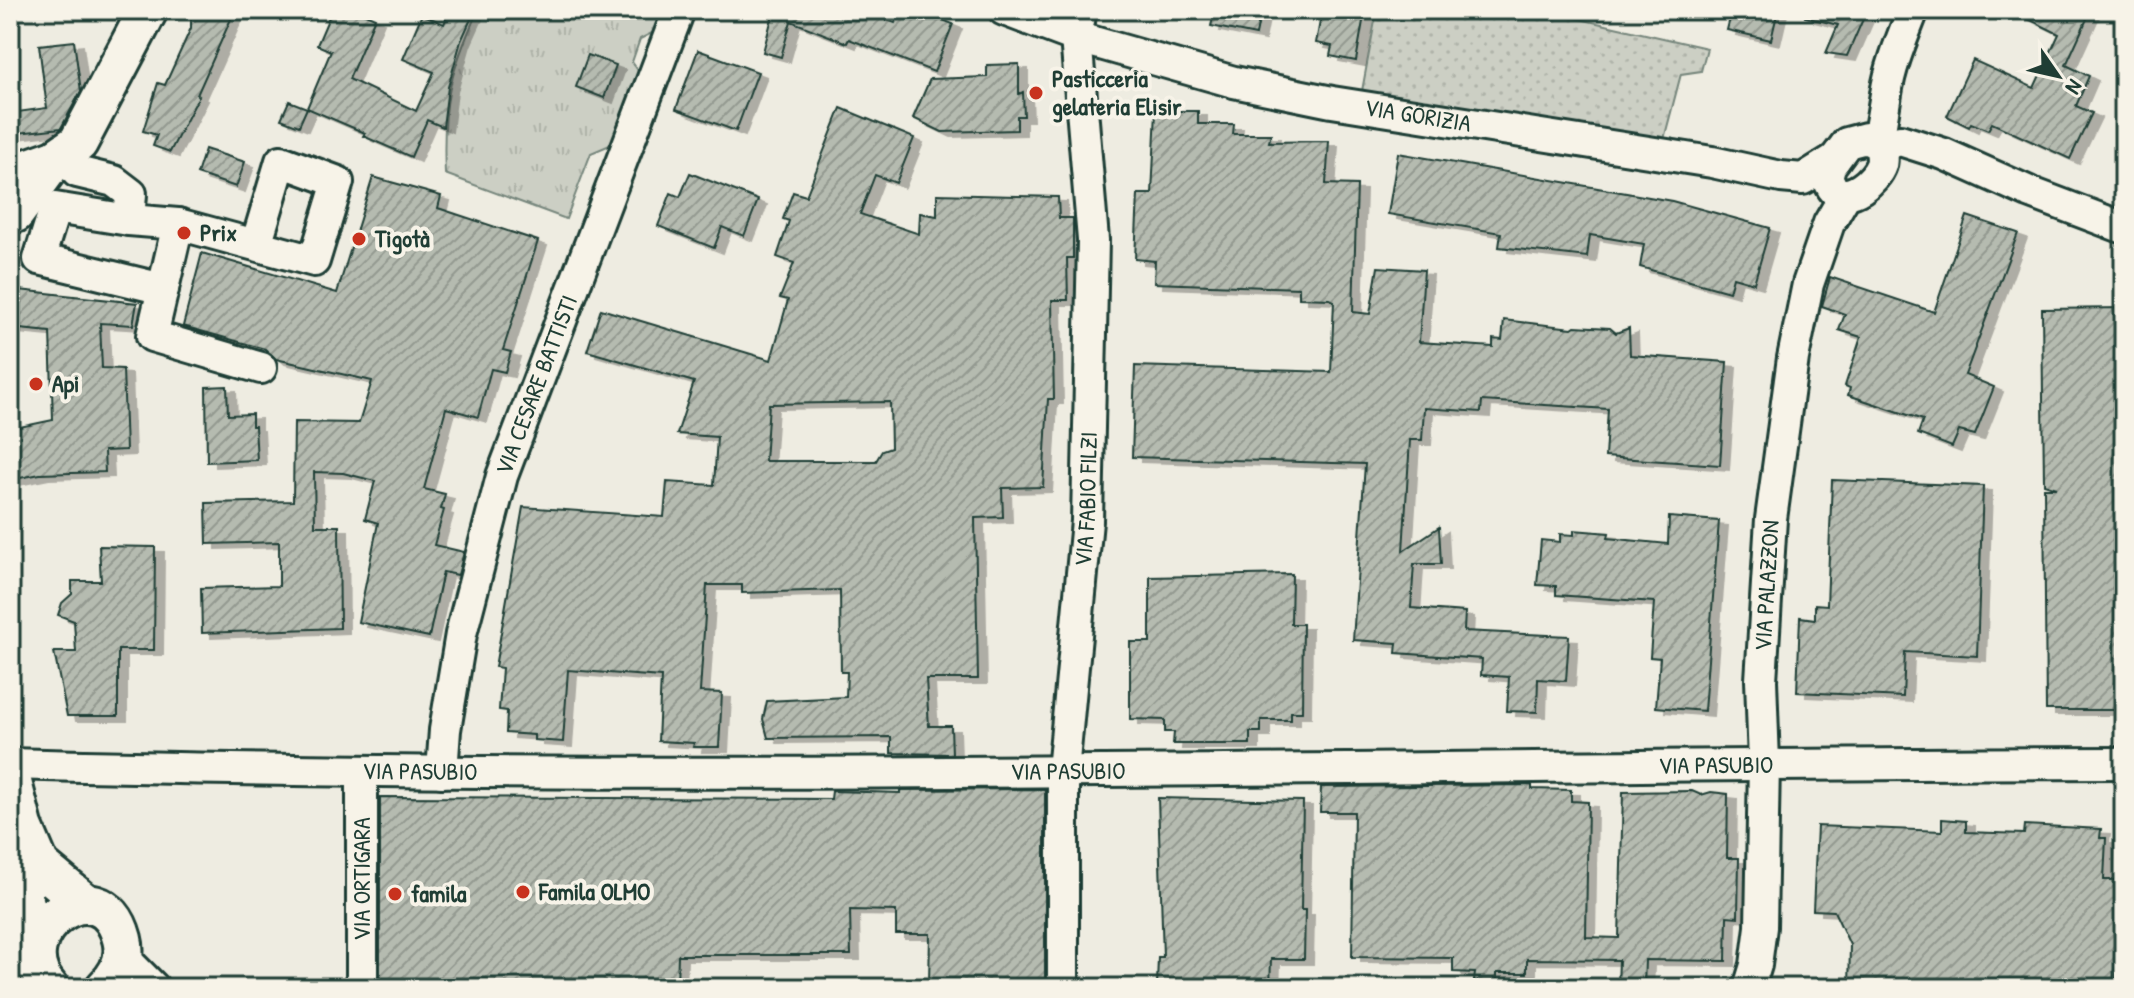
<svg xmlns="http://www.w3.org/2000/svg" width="2134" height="998" font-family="'Patrick Hand',sans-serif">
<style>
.grass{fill:url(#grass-dots);stroke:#76867c;stroke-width:2}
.park{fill:url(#park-tufts);stroke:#76867c;stroke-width:2}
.building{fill:url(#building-hatch);stroke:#1f3d34;stroke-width:2;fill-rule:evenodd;filter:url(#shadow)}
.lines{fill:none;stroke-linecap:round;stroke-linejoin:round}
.minor-casing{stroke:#1f3d34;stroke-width:36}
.major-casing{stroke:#1f3d34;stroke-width:44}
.minor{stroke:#f7f3e8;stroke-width:30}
.major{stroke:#f7f3e8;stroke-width:38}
.poi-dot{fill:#c8321e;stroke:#f7f3e8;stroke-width:3}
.labels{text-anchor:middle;stroke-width:8;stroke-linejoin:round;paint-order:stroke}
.poi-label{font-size:24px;font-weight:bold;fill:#1f3d34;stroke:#f7f3e8;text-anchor:start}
.street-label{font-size:24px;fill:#1f3d34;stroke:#f7f3e8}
</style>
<defs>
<pattern id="grass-dots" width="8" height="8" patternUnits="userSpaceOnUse" patternTransform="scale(2)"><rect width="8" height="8" fill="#cccfc4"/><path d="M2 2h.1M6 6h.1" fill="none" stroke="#afb3a9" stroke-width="1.8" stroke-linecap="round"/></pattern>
<pattern id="park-tufts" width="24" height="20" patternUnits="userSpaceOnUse" patternTransform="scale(2)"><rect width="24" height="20" fill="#cccfc4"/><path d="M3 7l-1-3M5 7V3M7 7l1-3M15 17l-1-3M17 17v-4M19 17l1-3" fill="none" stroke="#afb3a9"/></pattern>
<pattern id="building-hatch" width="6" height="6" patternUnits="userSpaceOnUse" patternTransform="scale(2)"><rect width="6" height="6" fill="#b5bbb0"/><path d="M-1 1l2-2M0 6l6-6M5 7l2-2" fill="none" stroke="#939990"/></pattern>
<filter id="shadow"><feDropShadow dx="9" dy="5" stdDeviation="0" flood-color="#0004"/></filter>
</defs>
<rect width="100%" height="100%" fill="#eeece1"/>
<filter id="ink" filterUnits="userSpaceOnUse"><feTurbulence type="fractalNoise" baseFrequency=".0125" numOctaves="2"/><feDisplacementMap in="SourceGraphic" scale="16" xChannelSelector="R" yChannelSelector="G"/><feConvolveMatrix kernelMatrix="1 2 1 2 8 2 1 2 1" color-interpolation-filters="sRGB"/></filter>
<g filter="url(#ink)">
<path class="grass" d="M1377,10H1540L1707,48L1701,71L1681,74L1664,139L1362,91Z"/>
<path class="park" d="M478,10H669L662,28L640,39L632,62L642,76L617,142L591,153L566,219L445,174C442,103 449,75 478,10Z"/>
<g class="building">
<path d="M191,10H235L197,95L199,96L170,152L153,146L157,135L143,131L158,83L165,85L191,28Z"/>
<path d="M332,10H356L375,18L349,79L416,111L434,72L403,59L422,14L444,24L450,10H475L461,41L448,87L443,127L427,120L411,157L363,136L365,133L307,108L331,51L317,45Z"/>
<path d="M766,10H861L895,23L901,10H918L953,24L934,72L849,39L847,43L791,21L781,57L763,52L773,14Z"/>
<path d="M1215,10H1261L1256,35L1211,26Z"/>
<path d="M1322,10H1365L1356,61L1330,56L1332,46L1316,43Z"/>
<path d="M1732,10H1778L1771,40L1727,30Z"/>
<path d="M1806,10H1867L1847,56L1826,53L1838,25L1805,17Z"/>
<path d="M2010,10H2091L2066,65L2089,76L2076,106L2092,113L2070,159L1992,123L1988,130L1971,123L1969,127L1947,116L1973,60L2034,88L2059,34Z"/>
<path d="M74,41L81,91L61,128L10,134V113L47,108L39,45Z"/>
<path d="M698,50L758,72L736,131L676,109Z"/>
<path d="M588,55L616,65L604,98L576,87Z"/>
<path d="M1019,64V94L1023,92L1024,116H1017V130L942,132L913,118L930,79L987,77V65Z"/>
<path d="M289,101L307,108L299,126L281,119Z"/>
<path d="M841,108L914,138L896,183L875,175L860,214L919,234L920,213L937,216V194L1058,197L1059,218H1073V258H1067L1068,300H1052L1054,399H1048L1043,487L1002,488L1003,517L975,518L978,679H926L929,726H951L952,754L891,753V737L768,738L763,719L767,701L846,697L847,672H841L840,590L742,593V585H707L700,692L722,693L719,747H693L694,743L658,741L661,677L568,670L563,742L534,740V735L506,733L507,711L499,710L502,668L495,667L523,507L664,517L667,482L714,485L717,437L677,434L694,382L587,351L601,309L771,360L788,300L780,298L794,263L777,257L789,221L783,219L793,192L806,196ZM890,402L891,448L882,451L876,461H765L769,404Z"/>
<path d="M1156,111H1198V124H1234L1233,134H1271L1269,142L1329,141L1326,184L1357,185L1353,312L1370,314L1378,267L1424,270L1419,342L1493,347V339L1502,340L1504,320L1572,328L1575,326L1610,328L1616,333L1629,328L1630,355L1727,362L1720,465L1605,457L1608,409L1482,401L1481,412L1424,408L1422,440H1410L1403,551L1439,527L1441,564H1414L1411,608L1465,612L1464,631L1569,636L1566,681L1538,679L1537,712L1507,711L1509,677L1481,675L1482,659L1396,653L1397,643L1353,640L1365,464L1132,457L1135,366L1331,372L1334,301L1330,299L1299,298V288L1154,283L1155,261L1135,259L1138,194H1152Z"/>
<path d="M205,149L245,162L236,187L197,174Z"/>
<path d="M1398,153L1672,201L1770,228L1754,283L1733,277L1729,292L1640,267L1644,244L1590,235L1587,257L1499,247L1501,233L1388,214Z"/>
<path d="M690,173L758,200L744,236L722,227L714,248L658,226L671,193L680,197Z"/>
<path d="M373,177L441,196L438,208L538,241L503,350L511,352L505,372L491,369L478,417L446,408L424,489L445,494L441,509L444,510L434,545L464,552L458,575L443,572L429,637L358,622L378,523L365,519L375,481L343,473L314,472L315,526H339L340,628L202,633L201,588L279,586V542L207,544L206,503L293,501L294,422L359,423L372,381L276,359L265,349L183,326L202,253L337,293Z"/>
<path d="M1967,216L2018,233L1965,375L1994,387L1975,435L1959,431L1952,447L1918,434L1923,420L1848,395L1850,388L1845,386L1861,337L1839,330L1845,314L1822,306L1830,277L1934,312Z"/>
<path d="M10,289L137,303L133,325L100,323L102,368L123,369L126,450L104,451L105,472L40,474L10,480V429L53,420L50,332L10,328Z"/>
<path d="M2124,308V710H2046L2044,488H2057L2044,484L2042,309Z"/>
<path d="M227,386L228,415L252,414V426H255L257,460L207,462L206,387Z"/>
<path d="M1832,480L1983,486L1977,656L1905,652L1903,697L1797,692L1800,617L1815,619V604L1827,605Z"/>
<path d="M1669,517L1719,521L1704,711L1656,707L1660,658L1650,657L1654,602L1556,595V586L1537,585L1541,540L1560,542V534L1574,535V530L1609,533L1608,538L1668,544Z"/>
<path d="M99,546L155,547L154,650H118V716H67L54,652H76L74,621L58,615L62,603L72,594V581H101Z"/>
<path d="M1292,574L1291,624H1303L1302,712H1291V720H1261V732H1250V744H1173L1174,732H1165V720L1130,719V642H1150V577Z"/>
<path d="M1532,785V789L1571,790V801L1588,802L1586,937L1619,938L1623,792L1692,791L1701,795L1711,792L1728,794L1727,858H1739L1738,917L1727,916L1726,961L1645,960L1644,988L1618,987L1619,960L1527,959V973H1497V981H1474L1475,973L1453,972V958L1352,957L1354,812H1320L1321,787Z"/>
<path d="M1045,789V986L929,984L930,934H896V911L850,910L851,955H678L677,986L380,983V797L831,799L832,791L900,793V790Z"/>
<path d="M1158,798L1303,801L1301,910H1305L1304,959H1271L1270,988L1157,985L1158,957H1163Z"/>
<path d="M1942,819L1966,821V832L2024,834L2025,825L2101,829L2100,838H2106L2104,880H2118L2116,988H1849L1850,945L1834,911L1813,910L1817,826L1942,831Z"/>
</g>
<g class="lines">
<g class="minor-casing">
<g id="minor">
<path id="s1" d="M1004,10L1076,37L1234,82L1332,102L1712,162L1781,177L1803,179L1835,159"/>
<path d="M1866,138L1881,146C1881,152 1883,159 1881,165C1876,180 1850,203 1834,190C1831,187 1830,182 1827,178L1830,166L1847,143Z"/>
<path d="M1877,143C1881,126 1883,111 1886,94C1890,66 1903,36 1913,10"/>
<path d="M1881,146L1900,140L1944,154L2029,192L2124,228"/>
<path d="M66,153L77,172L114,181L131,194L129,220"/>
<path d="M256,245L281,161L338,182L314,261L178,224L152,336L261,368"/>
<path d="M163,289L39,259L55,208L129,220L178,224"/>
<path id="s2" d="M10,764C714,784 1419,764 2124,763"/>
<path d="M362,771V988"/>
<path id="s3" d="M442,772L445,730L461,634L502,476L679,10"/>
<path d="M123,957L154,988"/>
<path id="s4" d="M1063,988V771L1087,521L1093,240L1076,37L1081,10"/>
<path id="s5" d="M1749,988L1756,965L1761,927L1764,763L1761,680L1771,519L1793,358L1808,284L1829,223L1846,194"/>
</g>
</g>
<g class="major-casing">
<g id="major">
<path d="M10,175L55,159L78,143L148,10"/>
<path d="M10,213H15L55,159"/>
<path d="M10,774L23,826L40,866L86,904"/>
<path d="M23,837V897L33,933"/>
<path d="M49,988C0,934 101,859 122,939C127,958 119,975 105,988"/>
</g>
</g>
<use href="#minor" class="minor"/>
<use href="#major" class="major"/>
</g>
</g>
<g class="poi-dot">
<circle cx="1036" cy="93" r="8"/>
<circle cx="184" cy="233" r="8"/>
<circle cx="359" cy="239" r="8"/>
<circle cx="36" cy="384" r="8"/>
<circle cx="523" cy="892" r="8"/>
<circle cx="395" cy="894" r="8"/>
</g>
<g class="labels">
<g class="poi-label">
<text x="1052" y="87">Pasticceria<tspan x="1052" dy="28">gelateria Elisir</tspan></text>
<text x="200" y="241">Prix</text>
<text x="375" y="247">Tigotà</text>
<text x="52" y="392">Api</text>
<text x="539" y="900">Famila OLMO</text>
<text x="411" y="902">famila</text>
</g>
<g class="street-label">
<text dy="8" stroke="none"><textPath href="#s1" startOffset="428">VIA GORIZIA</textPath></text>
<text dy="8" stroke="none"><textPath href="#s3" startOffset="400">VIA CESARE BATTISTI</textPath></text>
<text dy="8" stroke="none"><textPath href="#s4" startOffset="490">VIA FABIO FILZI</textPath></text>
<text dy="8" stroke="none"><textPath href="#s5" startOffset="404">VIA PALAZZON</textPath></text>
<text dy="8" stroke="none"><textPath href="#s2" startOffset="1706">VIA PASUBIO</textPath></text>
<text dy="8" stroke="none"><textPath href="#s2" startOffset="410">VIA PASUBIO</textPath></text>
<text dy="8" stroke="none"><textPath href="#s2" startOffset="1058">VIA PASUBIO</textPath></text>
<text transform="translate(362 879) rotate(-90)" y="8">VIA ORTIGARA</text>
</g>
</g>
<rect width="2134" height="998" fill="none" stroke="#f7f3e8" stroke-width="40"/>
<rect x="20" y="20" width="2094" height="958" fill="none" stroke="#1f3d34" stroke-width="3" filter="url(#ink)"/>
<g transform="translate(2058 76) rotate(124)" stroke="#f7f3e8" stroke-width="6" paint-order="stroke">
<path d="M0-6L14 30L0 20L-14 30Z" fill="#1f3d34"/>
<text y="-12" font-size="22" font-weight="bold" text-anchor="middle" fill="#1f3d34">N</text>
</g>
</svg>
